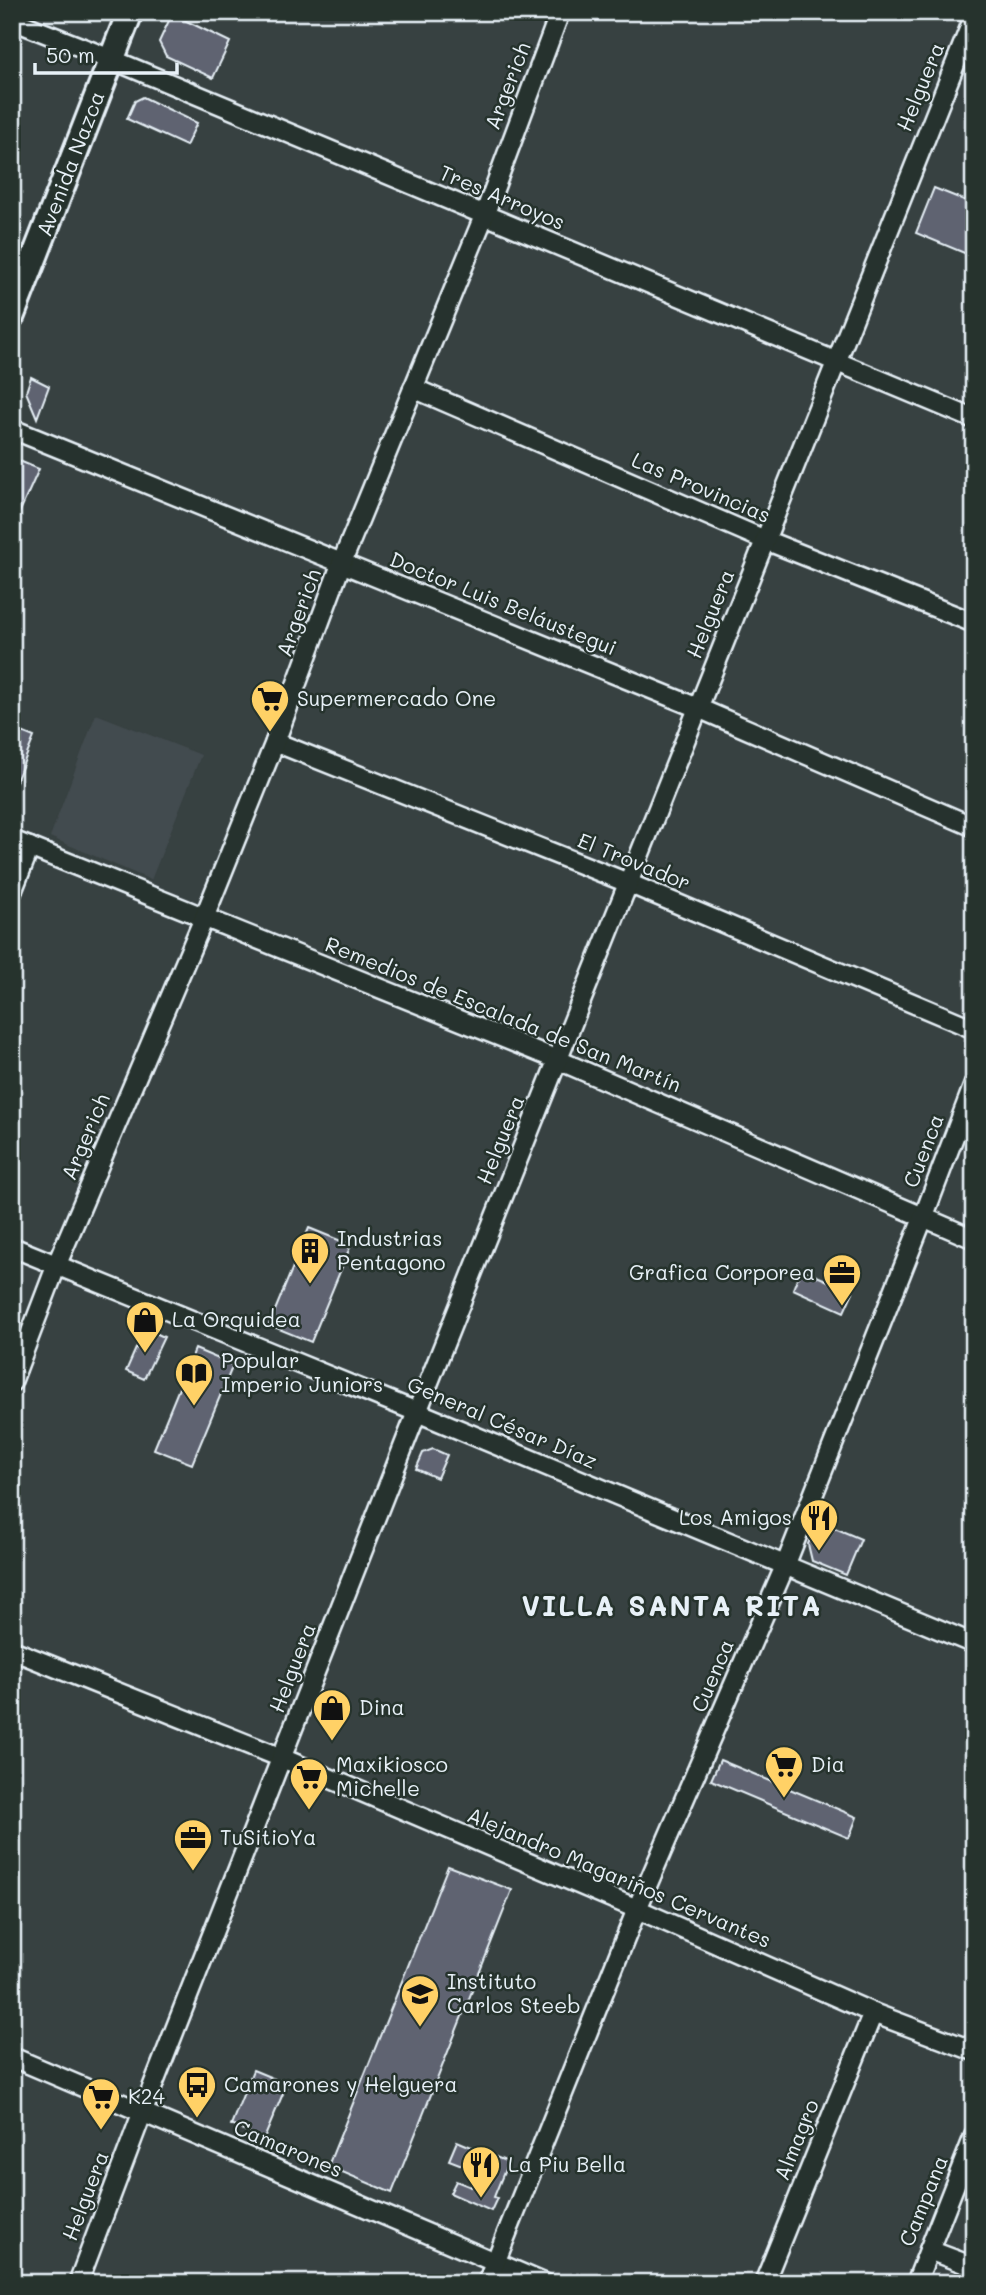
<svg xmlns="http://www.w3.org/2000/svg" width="986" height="2295" font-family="Mali,sans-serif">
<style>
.built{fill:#434b4f}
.building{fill:#5e6371;stroke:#e8f1f8;stroke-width:2}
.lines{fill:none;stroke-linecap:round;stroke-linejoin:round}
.street-casing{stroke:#e8f1f8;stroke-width:23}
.secondary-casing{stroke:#e8f1f8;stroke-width:30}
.primary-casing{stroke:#e8f1f8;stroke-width:33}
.street{stroke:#26332d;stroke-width:18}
.secondary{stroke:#26332d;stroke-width:24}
.primary{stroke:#716e59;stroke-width:28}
.labels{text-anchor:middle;stroke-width:5;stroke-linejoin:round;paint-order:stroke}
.street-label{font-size:21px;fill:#e8f1f8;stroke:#26332d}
.poi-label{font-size:21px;fill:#e8f1f8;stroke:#26332d;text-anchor:start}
.district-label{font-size:28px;font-weight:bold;letter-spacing:2px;fill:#e8f1f8;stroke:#26332d}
</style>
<rect width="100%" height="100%" fill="#374141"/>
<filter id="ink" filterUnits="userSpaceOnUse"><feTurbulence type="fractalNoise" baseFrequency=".0143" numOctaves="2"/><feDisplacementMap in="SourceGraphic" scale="14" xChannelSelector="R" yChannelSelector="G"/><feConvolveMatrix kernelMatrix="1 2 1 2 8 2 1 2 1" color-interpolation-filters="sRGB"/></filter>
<g filter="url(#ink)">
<path class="built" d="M96,714L201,755L151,880L50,837Z"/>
<g class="building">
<path d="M172,14L230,42L213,78L166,56L159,42Z"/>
<path d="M143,97L197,123L186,146L127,119L135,101Z"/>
<path d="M934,188L974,204V257L916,233Z"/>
<path d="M31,377L49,386L37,418L26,392Z"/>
<path d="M12,458L39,469L12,529Z"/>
<path d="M12,728L34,737L13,789H12Z"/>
<path d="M309,1228L351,1245L311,1342L269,1325Z"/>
<path d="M801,1269L853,1292L844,1312L793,1289Z"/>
<path d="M145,1328L164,1337L144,1379L126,1371Z"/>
<path d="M195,1349L233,1365L192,1464L154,1449Z"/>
<path d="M433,1449L447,1455L437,1478L416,1469L423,1453Z"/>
<path d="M818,1521L861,1539L846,1575L812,1561L808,1544Z"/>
<path d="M720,1760L857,1817L849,1838L711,1780Z"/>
<path d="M448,1866L512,1890L392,2193L328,2166Z"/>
<path d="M253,2070L287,2084L264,2139L231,2125Z"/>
<path d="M457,2141L508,2162L494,2197L497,2198L491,2211L450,2193L456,2181L471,2187L478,2171L449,2160Z"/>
</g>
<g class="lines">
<g class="street-casing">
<g id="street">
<path d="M12,20L111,59L974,419"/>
<path d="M413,388L765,540L974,623"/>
<path d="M12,429L698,708L974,827"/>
<path d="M275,742L628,883L974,1029"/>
<path d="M12,840L558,1060L974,1239"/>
<path d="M12,892L30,847"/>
<path d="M12,1247L417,1412L974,1644"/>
<path d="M12,1382L57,1264L204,918L275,742L342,562L484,216L560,12"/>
<path d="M12,1650L282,1758L637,1909L873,2013L974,2051"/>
<path d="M12,2057L544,2283"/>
<path d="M929,2250L974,2267"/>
<path d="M78,2283L143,2111L417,1412L974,17"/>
<path d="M487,2283L637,1909L785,1566L923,1218L974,1084"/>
<path d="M764,2283L873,2013"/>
<path d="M916,2283L974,2136"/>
</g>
</g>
<g class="secondary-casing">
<path id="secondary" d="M12,315L130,12"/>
</g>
<g class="primary-casing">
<path id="primary" d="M973,12H974"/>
</g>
<use href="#street" class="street"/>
<use href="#secondary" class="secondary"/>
<use href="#primary" class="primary"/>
</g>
</g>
<defs>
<g id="supermarket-pin" transform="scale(2.0125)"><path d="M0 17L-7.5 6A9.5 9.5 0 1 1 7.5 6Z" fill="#ffd166" stroke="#26332d"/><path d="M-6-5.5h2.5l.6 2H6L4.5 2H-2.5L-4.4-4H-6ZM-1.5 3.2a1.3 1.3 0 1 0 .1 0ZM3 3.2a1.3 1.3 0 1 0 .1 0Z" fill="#111"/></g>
<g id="building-pin" transform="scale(2.0125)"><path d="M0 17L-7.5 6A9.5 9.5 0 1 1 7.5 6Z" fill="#ffd166" stroke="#26332d"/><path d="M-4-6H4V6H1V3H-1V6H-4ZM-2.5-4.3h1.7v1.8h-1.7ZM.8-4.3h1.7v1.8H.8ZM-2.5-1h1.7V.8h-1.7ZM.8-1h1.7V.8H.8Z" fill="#111"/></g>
<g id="office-pin" transform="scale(2.0125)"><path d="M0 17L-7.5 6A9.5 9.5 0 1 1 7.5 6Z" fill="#ffd166" stroke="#26332d"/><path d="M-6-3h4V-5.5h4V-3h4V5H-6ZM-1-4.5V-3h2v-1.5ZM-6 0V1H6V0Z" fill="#111"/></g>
<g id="shop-pin" transform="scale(2.0125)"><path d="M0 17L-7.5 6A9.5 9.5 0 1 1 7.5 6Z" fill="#ffd166" stroke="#26332d"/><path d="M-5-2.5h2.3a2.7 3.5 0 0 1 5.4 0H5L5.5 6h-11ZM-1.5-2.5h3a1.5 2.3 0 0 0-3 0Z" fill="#111"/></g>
<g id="library-pin" transform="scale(2.0125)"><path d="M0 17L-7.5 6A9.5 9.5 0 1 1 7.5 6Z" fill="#ffd166" stroke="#26332d"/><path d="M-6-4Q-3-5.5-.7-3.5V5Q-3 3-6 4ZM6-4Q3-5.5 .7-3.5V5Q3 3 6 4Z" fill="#111"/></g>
<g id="restaurant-pin" transform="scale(2.0125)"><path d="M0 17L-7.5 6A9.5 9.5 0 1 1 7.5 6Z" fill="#ffd166" stroke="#26332d"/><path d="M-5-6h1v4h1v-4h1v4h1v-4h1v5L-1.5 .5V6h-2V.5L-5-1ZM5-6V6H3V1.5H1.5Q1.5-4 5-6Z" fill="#111"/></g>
<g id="school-pin" transform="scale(2.0125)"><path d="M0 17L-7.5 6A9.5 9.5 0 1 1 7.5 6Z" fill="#ffd166" stroke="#26332d"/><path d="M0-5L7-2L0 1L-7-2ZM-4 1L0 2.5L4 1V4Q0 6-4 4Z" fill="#111"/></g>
<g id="bus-pin" transform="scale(2.0125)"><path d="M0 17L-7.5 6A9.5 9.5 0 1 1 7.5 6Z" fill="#ffd166" stroke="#26332d"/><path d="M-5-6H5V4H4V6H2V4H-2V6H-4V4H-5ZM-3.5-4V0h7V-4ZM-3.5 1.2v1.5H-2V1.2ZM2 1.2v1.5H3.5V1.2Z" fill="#111"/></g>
</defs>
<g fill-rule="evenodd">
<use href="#supermarket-pin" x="270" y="699"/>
<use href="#building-pin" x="310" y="1251"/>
<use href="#office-pin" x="842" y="1273"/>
<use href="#shop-pin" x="145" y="1320"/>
<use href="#library-pin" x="194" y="1373"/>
<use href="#restaurant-pin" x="819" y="1518"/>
<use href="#shop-pin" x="332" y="1708"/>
<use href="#supermarket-pin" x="784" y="1765"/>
<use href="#supermarket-pin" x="309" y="1777"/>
<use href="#office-pin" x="193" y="1838"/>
<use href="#school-pin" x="420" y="1994"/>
<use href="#bus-pin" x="197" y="2085"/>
<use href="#supermarket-pin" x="101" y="2097"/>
<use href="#restaurant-pin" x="481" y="2165"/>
</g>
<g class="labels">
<g class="street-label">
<text transform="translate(508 86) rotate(-69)" y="7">Argerich</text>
<text transform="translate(921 87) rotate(-68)" y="7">Helguera</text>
<text transform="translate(71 164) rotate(-69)" y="7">Avenida Nazca</text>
<text transform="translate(502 198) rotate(23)" y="7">Tres Arroyos</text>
<text transform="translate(701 488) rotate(23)" y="7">Las Provincias</text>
<text transform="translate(503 604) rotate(22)" y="7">Doctor Luis Beláustegui</text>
<text transform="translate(299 613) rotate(-70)" y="7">Argerich</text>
<text transform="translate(711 614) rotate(-68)" y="7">Helguera</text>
<text transform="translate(634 862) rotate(22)" y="7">El Trovador</text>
<text transform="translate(503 1015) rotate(22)" y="7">Remedios de Escalada de San Martín</text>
<text transform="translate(86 1137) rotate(-67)" y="7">Argerich</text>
<text transform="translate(501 1140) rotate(-68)" y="7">Helguera</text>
<text transform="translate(924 1151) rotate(-69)" y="7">Cuenca</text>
<text transform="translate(502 1423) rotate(23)" y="7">General César Díaz</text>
<text transform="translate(293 1668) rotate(-69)" y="7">Helguera</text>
<text transform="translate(713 1676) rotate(-67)" y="7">Cuenca</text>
<text transform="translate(619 1878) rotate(23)" y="7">Alejandro Magariños Cervantes</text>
<text transform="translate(797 2140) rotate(-68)" y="7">Almagro</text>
<text transform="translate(288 2149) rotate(23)" y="7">Camarones</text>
<text transform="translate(86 2196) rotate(-69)" y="7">Helguera</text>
<text transform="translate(924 2201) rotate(-68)" y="7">Campana</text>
</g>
<g class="poi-label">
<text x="297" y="706">Supermercado One</text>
<text x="337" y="1246">Industrias<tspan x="337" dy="24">Pentagono</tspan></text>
<text x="815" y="1280" text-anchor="end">Grafica Corporea</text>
<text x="172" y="1327">La Orquidea</text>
<text x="221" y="1368">Popular<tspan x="221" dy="24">Imperio Juniors</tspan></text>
<text x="792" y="1525" text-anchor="end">Los Amigos</text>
<text x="359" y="1715">Dina</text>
<text x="336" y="1772">Maxikiosco<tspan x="336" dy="24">Michelle</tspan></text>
<text x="811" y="1772">Dia</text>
<text x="220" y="1845">TuSitioYa</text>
<text x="447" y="1989">Instituto<tspan x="447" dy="24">Carlos Steeb</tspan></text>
<text x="224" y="2092">Camarones y Helguera</text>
<text x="128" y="2104">K24</text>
<text x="508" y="2172">La Piu Bella</text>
</g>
<g class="district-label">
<text x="672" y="1616">VILLA SANTA RITA</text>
</g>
</g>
<rect width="986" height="2295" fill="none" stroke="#26332d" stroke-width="42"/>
<rect x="21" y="21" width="944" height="2253" fill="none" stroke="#e8f1f8" stroke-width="2.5" filter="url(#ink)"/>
<path d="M35 63v10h142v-10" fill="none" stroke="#e8f1f8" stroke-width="3.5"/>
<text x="46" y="63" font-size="21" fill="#e8f1f8" stroke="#26332d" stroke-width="5" paint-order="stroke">50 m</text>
</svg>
